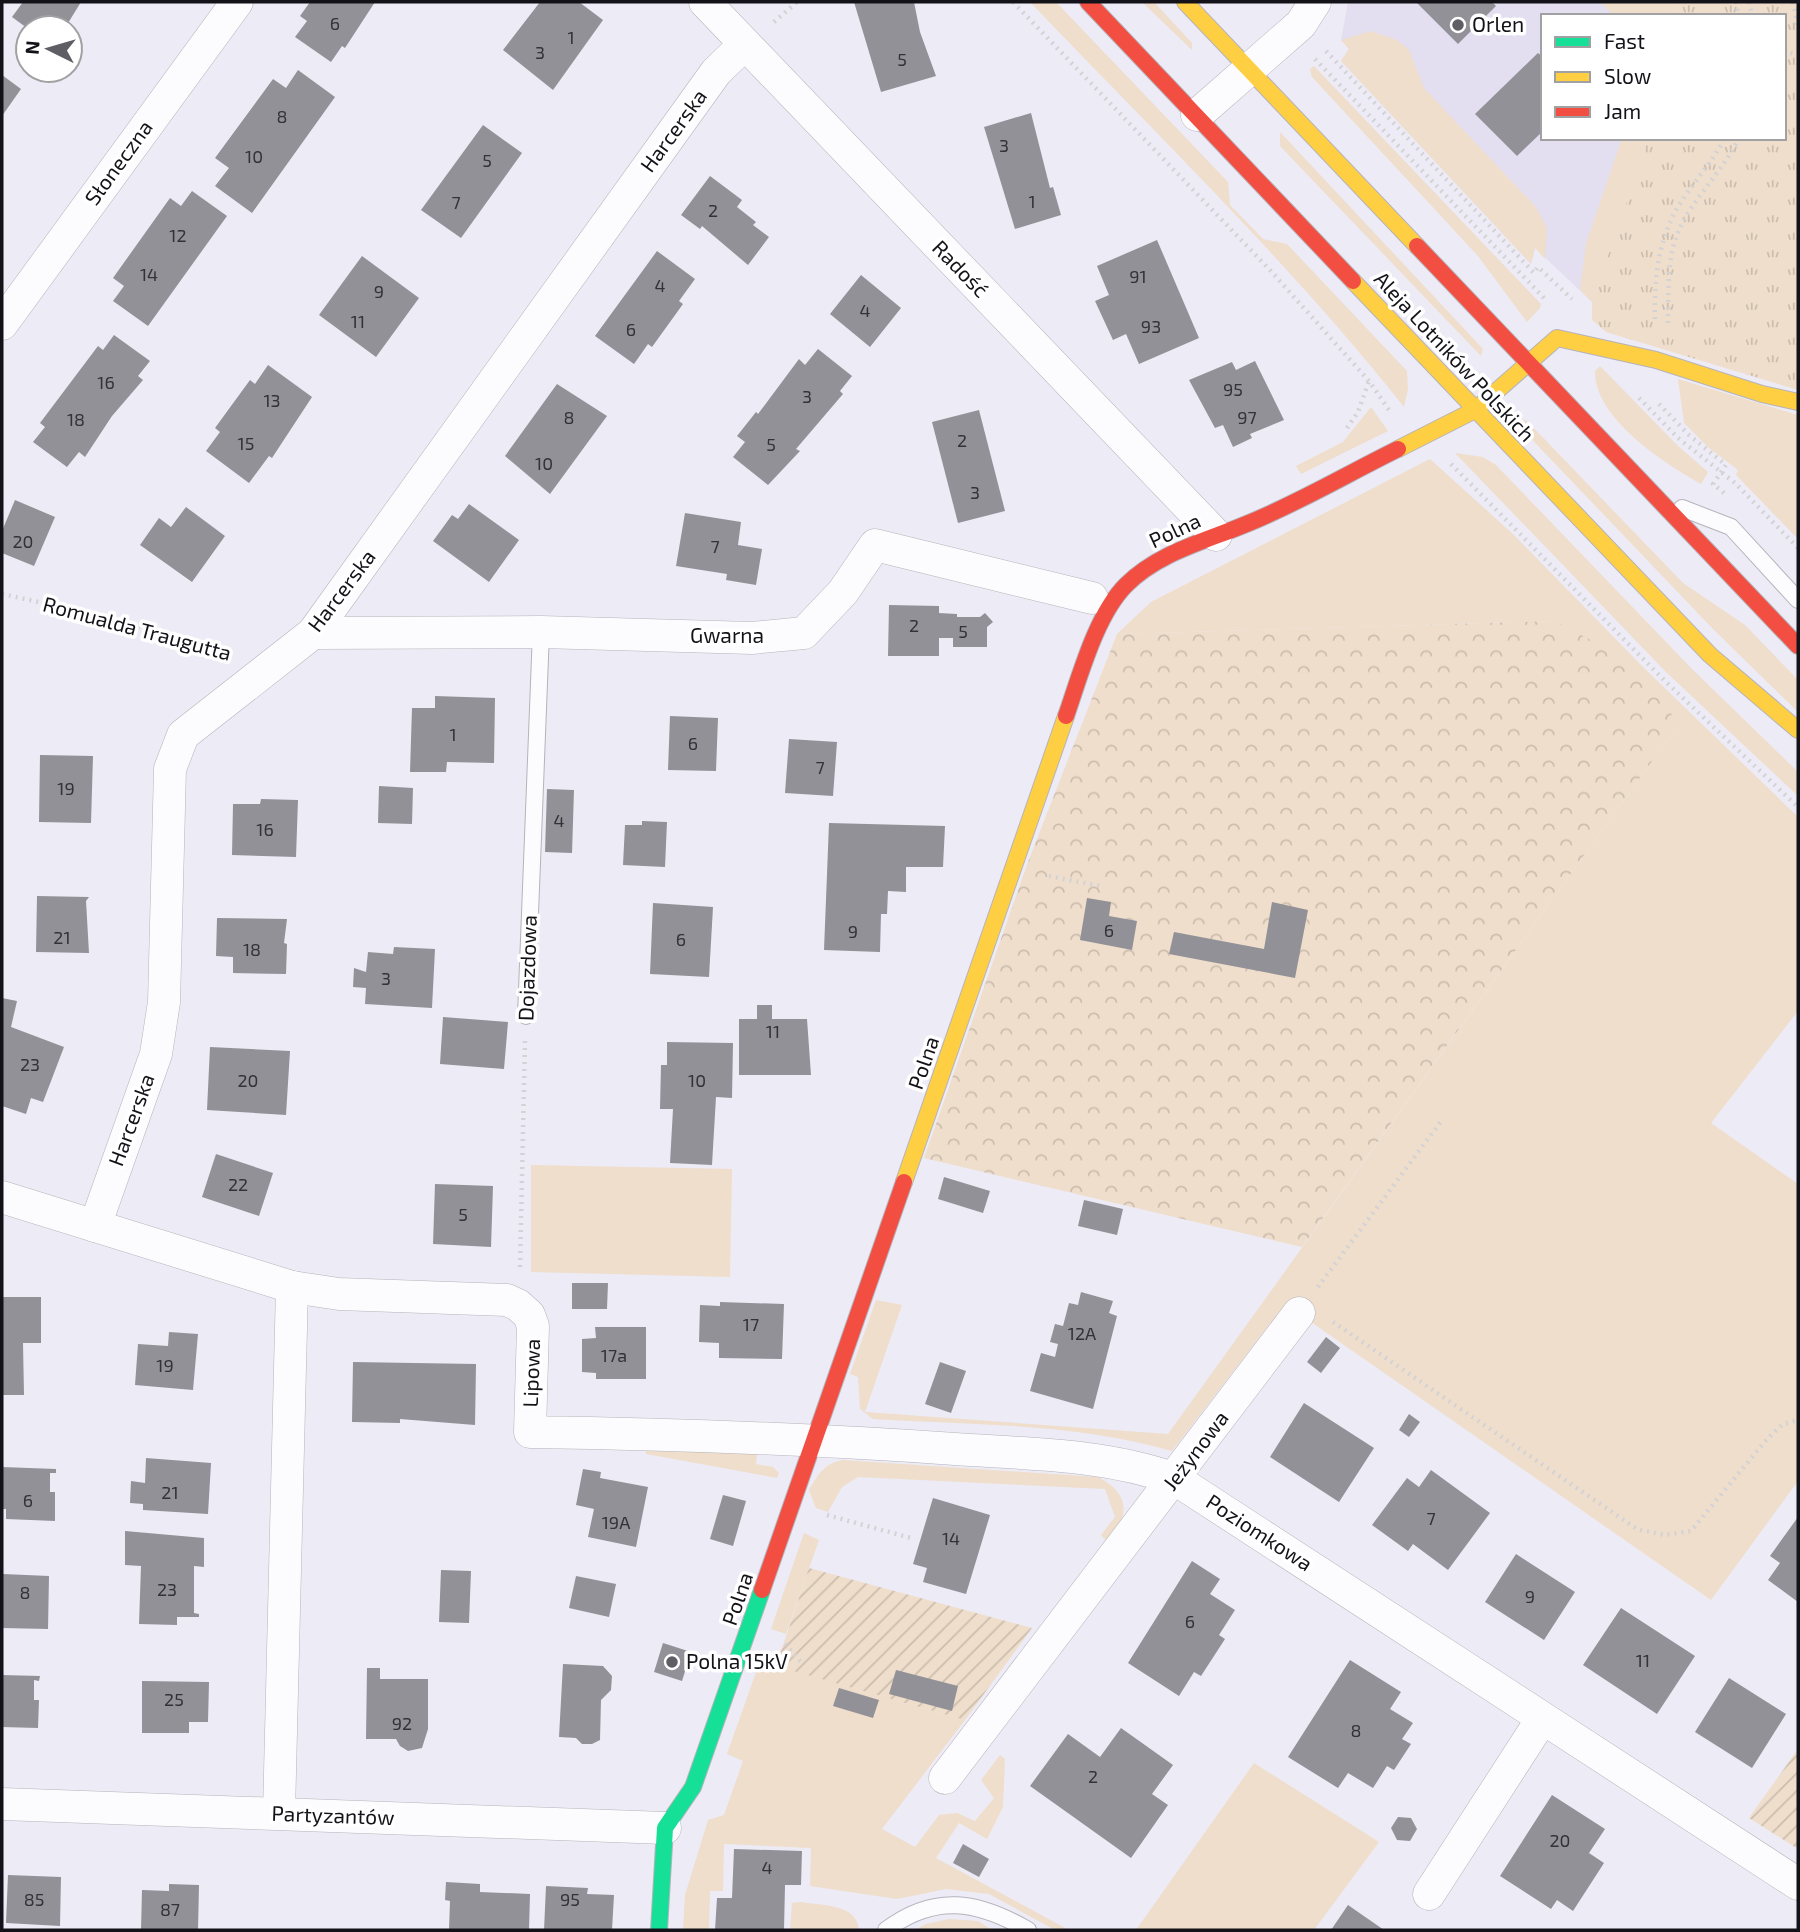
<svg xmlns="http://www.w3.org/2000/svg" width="1800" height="1932" font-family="'Exo 2',sans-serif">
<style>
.built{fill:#e3dff1}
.grass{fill:#efdecb}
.forest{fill:url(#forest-crowns)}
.park{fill:url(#park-tufts)}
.garden{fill:url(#garden-furrows)}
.building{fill:#929198}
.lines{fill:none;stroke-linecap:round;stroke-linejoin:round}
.lane-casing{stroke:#b5b3bb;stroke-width:18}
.street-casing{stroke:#b5b3bb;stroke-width:33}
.fast-casing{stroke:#b5b3bb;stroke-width:18}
.slow-casing{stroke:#b5b3bb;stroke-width:18}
.jam-casing{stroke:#b5b3bb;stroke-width:18}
.path{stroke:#d3d2d5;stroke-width:4.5;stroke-dasharray:2 5;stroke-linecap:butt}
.lane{stroke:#fcfcfe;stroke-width:16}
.street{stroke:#fcfcfe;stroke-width:32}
.fast{stroke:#16e098;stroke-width:16}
.slow{stroke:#ffcf43;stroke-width:16}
.jam{stroke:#f24e42;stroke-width:16}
.poi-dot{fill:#5f5e65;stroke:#fff;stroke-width:2.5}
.labels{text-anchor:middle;stroke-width:7;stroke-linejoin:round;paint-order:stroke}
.number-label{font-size:18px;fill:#333238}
.poi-label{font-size:21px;fill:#131218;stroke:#fff;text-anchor:start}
.street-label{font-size:21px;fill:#131218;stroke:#fff}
</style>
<defs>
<pattern id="forest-crowns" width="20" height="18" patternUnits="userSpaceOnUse" patternTransform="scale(1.75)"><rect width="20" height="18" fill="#efdecb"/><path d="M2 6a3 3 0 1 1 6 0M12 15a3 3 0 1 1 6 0" fill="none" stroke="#ccbdae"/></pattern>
<pattern id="park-tufts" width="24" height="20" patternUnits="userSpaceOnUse" patternTransform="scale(1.75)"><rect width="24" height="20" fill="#efdecb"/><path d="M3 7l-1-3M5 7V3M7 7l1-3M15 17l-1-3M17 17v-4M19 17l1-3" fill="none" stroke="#ccbdae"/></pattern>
<pattern id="garden-furrows" width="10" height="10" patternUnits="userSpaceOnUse" patternTransform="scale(1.75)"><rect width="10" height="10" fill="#efdecb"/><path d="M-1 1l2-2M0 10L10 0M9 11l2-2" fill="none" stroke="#ccbdae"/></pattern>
</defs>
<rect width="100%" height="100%" fill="#edebf5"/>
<path class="built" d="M1348,2H1678L1669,16H1543V138H1649L1592,302L1535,248L1531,264L1341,61L1349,49L1341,40Z"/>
<g class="grass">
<path d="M1030,2H1056L1228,182L1230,205L1263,239L1287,244L1407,371L1408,389L1404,407C1290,263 1156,134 1030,2Z"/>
<path d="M1142,2H1154L1192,43V50Z"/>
<path d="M1601,2H1678L1669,16H1614Z"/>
<path d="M1371,31L1397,40L1409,50L1424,88L1536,207L1547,228L1545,259L1535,248L1531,264L1341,61L1349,49L1341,40Z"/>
<path d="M1314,66L1541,304L1540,308L1527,322L1478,256L1312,77L1310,69Z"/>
<path d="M1280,132L1483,349L1481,356L1280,146Z"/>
<path d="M1622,138H1649L1592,302L1580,290L1586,244Z"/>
<path d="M1600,366L1678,446L1708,472L1701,484C1664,463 1594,418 1595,371Z"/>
<path d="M1678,379L1798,415V539L1736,475L1738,470L1709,448L1684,423Z"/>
<path d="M1371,407L1388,431L1301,474L1296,466L1343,442Z"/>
<path d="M1523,420L1527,421L1683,583L1745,625L1798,680V712L1712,628L1521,428Z"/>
<path d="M1455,453L1483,457L1496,465L1692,669L1798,772V796L1666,672Z"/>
<path d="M1430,459L1514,535L1643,667L1798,817V1011L1711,1123L1798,1184V1481L1711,1600L1285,1304L1172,1451C1076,1423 973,1425 873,1419L860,1409L858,1377L850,1374L876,1300L902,1305L865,1412L1168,1434L1678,725L1554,621L1117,634L1151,602Z"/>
<path d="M531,1165L732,1169L730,1277L531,1272Z"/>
<path d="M646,1449L757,1454L756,1464L773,1467L779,1473L777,1478L646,1454Z"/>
<path d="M843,1460L1098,1477C1132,1495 1128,1515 1109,1544L1101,1535L1115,1517L1105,1489L858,1477L842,1487L828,1512L816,1508L809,1490C818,1474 825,1463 843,1460Z"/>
<path d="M804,1533L819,1540L786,1634L771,1629Z"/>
<path d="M760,1661L965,1720L882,1829L915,1847L939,1815L957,1813L975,1821L994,1798L981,1780L1000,1755L1005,1759L1003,1807L987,1839L959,1823L936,1858L1069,1930H1055L989,1894L946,1889L897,1899L810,1886L811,1848L724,1844L723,1891H710L709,1930H683L685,1895L708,1820L724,1815L743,1761L727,1754Z"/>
<path d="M1254,1763L1379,1842L1314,1930H1136Z"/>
<path d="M801,1902C821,1906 857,1903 859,1930H790L792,1903Z"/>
<path d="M949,1919L978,1921L992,1930H915L926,1924Z"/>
</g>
<path class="forest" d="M1554,621L1643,667L1678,725L1302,1247L924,1158L1028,862L1117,634Z"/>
<path class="park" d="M1678,2H1798V390L1606,332L1592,320V302L1649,138H1784V16H1669Z"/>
<g class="garden">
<path d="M809,1568L1032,1628L965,1720L776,1666Z"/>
<path d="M1798,1749V1849L1749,1818Z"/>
</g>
<g class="building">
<path d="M23,2H81L65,28H27L12,17Z"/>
<path d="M310,2H375L345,48L342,46L331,62L295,37L307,21L300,16Z"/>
<path d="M540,2H579L603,20L553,90L503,50Z"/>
<path d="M854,2H914L920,32L936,76L881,92Z"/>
<path d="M1416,2H1492L1496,6L1458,44Z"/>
<path d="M1538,53L1543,57V131L1517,156L1475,114Z"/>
<path d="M298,70L335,97L252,213L215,186L229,168L215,158L273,79L286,88Z"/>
<path d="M2,75L21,89L2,116Z"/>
<path d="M1031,113L1050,188L1053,187L1061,215L1015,229L984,127Z"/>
<path d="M483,125L522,153L461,238L421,210Z"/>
<path d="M710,176L742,200L737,207L756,222L753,225L769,237L748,265L702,226L700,229L681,215Z"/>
<path d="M192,191L227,216L148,326L113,301L124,286L113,278L170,198L181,206Z"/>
<path d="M1157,240L1199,338L1139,364L1126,334L1113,340L1095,301L1109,295L1097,266Z"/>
<path d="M657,251L695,279L679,301L683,304L652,347L648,344L634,364L595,336Z"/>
<path d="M362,256L419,298L376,357L319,315Z"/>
<path d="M861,275L901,308L870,347L830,314Z"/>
<path d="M114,335L150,361L138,376L143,380L112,416L85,457L79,452L67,467L33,442L45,427L40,423L98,346L103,350Z"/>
<path d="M818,349L852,376L840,391L843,394L796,449L800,451L768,485L733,457L745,442L737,436L756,412L758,414L799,359L805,365Z"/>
<path d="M1255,361L1284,420L1250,434L1252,438L1233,447L1223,425L1215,428L1189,380L1232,362L1236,370Z"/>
<path d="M268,365L312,397L272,458L269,456L249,483L206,451L220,432L215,428L250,380L255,384Z"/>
<path d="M557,384L607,416L550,494L505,456Z"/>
<path d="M979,410L1005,511L958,523L932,422Z"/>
<path d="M15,500L55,517L34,566L2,553V531Z"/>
<path d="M469,504L519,540L489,582L433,541L452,515L458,519Z"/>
<path d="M186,507L225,536L192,582L140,545L159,518L171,527Z"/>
<path d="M685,513L741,522L738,545L762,549L756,585L726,580L727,574L676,566Z"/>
<path d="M889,605L939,606V613L957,614V617H980L985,613L993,622L987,627V647H953V638H939V656H888Z"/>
<path d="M435,696L495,698L494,763L447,762L446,772H410L412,708H435Z"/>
<path d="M670,716L718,718L716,771L668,770Z"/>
<path d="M789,739L837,742L833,796L785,793Z"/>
<path d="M40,755L93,756L91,823L39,822Z"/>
<path d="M379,786L413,788L412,824L378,823Z"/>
<path d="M547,789L574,790L572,853L545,852Z"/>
<path d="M261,799L298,800L296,857L232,855L233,804H260Z"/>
<path d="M642,821L667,822L665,867L623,865L625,825H642Z"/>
<path d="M829,823L945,826L943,867H906V892L888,891L887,914H881L880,952L824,950Z"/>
<path d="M37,896L89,897L86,901L89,953L36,952Z"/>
<path d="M1087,898L1111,902L1109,916L1137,921L1132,950L1080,940Z"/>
<path d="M1272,902L1308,910L1295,978L1169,954L1174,932L1264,949Z"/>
<path d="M653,903L713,907L709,977L650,974Z"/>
<path d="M217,918L287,919L284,943L287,944L286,974L233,973V957L216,956Z"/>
<path d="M394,947L435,949L432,1008L365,1004L366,988L353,987L354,968L366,972L368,952L393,954Z"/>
<path d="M2,998L17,1001L11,1027L64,1047L43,1102L31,1098L26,1114L2,1106Z"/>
<path d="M757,1005H772V1019H807L811,1075H739V1019H757Z"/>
<path d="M443,1017L508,1022L504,1069L440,1064Z"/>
<path d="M667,1042L733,1043L732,1098L716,1097L712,1165L670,1163L673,1109H660L661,1065H667Z"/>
<path d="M210,1047L290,1051L286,1115L207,1110Z"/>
<path d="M216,1154L273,1173L259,1216L202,1197Z"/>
<path d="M944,1177L990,1191L983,1213L938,1199Z"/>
<path d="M435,1184L493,1186L491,1247L433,1244Z"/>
<path d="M1084,1200L1123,1209L1117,1235L1078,1226Z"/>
<path d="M572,1283H608L607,1309H572Z"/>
<path d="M1081,1292L1113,1301L1109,1313L1117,1316L1093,1409L1030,1391L1041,1353L1055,1357L1058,1344L1050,1342L1055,1324L1063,1326L1069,1303L1078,1305Z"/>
<path d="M2,1297H41V1343H23L24,1395H2Z"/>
<path d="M720,1302L784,1304L782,1359L719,1358V1343L699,1342L700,1305L720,1306Z"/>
<path d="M595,1327H646V1379H596V1373L582,1372V1339L596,1338Z"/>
<path d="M169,1332L198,1334L193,1390L135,1385L138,1344L168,1346Z"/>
<path d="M1326,1337L1340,1348L1321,1373L1307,1362Z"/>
<path d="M353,1362L476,1364L475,1425L400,1419V1423L352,1422Z"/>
<path d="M940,1362L966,1371L951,1413L925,1404Z"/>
<path d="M1304,1403L1374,1448L1339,1502L1270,1457Z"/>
<path d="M1409,1414L1420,1422L1409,1437L1399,1430Z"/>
<path d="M146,1458L211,1463L208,1514L143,1510V1504L130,1503L131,1481L145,1483Z"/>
<path d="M2,1467L56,1469V1473H50V1492H55V1521L6,1519V1509H2Z"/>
<path d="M583,1469L601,1472L600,1478L648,1487L636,1547L588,1537L594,1509L576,1505Z"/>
<path d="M1431,1470L1490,1513L1448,1570L1413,1544L1408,1551L1372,1525L1407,1478L1419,1487Z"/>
<path d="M723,1495L746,1501L733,1546L710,1539Z"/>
<path d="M933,1498L990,1515L966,1594L923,1582L927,1568L913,1564Z"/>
<path d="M1798,1517V1602L1768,1580L1780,1563L1770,1556Z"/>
<path d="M125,1531L204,1538V1567L194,1566V1613L199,1614V1617H177V1625L139,1624L141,1566L125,1565Z"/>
<path d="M1516,1554L1575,1592L1544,1640L1485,1602Z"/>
<path d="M1192,1561L1220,1579L1210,1594L1235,1610L1219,1635L1225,1639L1201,1676L1194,1672L1179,1696L1128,1663Z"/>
<path d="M441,1570L471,1571L469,1623L439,1622Z"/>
<path d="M3,1574L49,1576L48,1629L2,1628Z"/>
<path d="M576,1576L616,1584L609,1617L569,1608Z"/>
<path d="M1621,1608L1695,1656L1657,1714L1583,1665Z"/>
<path d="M663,1643L691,1652L682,1681L654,1672Z"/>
<path d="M1350,1660L1401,1692L1390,1709L1413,1723L1402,1739L1411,1744L1394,1770L1387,1766L1373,1788L1348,1773L1338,1788L1288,1757Z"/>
<path d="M563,1664L603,1666L612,1676L611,1690L601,1700L600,1740L592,1744H582L576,1738L559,1737Z"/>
<path d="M367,1668H380V1679H428V1729L422,1748L408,1751L400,1746L396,1739H366Z"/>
<path d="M896,1670L958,1686L952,1711L889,1694Z"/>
<path d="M2,1675L40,1676L39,1681L34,1680V1700H39L38,1728L2,1727Z"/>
<path d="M1729,1678L1786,1714L1752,1768L1695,1732Z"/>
<path d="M142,1681L209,1682L208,1722H189V1733H142Z"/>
<path d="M839,1688L879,1700L873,1718L833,1706Z"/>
<path d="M1121,1728L1173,1765L1152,1794L1168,1805L1131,1858L1030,1786L1068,1734L1100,1757Z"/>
<path d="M1552,1795L1605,1829L1589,1853L1604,1863L1573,1911L1557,1900L1551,1909L1500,1876Z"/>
<path d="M1398,1817L1411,1818L1417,1829L1410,1841L1397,1840L1391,1828Z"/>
<path d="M963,1844L989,1859L979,1877L953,1863Z"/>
<path d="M734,1849L802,1851L801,1885H785L784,1930H715L717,1898H732Z"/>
<path d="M8,1875L61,1877L60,1926L6,1923Z"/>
<path d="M446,1882L480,1884V1892L530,1894L529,1930H449L450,1901L445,1900Z"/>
<path d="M169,1884L199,1885L198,1930H141L142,1890L169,1891Z"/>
<path d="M546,1886L588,1888L587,1894L614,1895L612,1930H544Z"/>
<path d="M1348,1905L1384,1930H1331Z"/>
</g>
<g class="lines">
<g class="lane-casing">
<g id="lane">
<path d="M1682,508L1731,527L1798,600"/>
<path d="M526,1016L541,632"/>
<path d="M886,1930C935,1893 978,1901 1028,1930"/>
</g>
</g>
<g class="street-casing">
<g id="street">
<path d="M705,2L1216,535"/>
<path d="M1197,115L1301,24L1315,2"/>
<path d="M2,324L237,2"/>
<path d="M313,633L541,632L752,638L804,633L843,592L875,545L1092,598"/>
<path d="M2,1197L292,1287L339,1294L507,1300L518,1305L529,1315L533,1326L530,1432C672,1434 813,1439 955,1449C1029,1454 1105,1454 1175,1479L1798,1884"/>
<path d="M95,1226L156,1054L164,1002L170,769L183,735L313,633L716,72L745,44"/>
<path d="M945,1778L1299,1313"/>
<path d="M2,1804L665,1828"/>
<path d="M279,1813L292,1287"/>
<path d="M1429,1894L1542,1719"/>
</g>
</g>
<g class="fast-casing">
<path id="fast" d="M659,1930L665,1828L693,1787L762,1590"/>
</g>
<g class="slow-casing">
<g id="slow">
<path d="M1185,2L1417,246"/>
<path d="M1353,281L1710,655L1798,730"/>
<path d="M1398,449L1475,410L1557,338L1656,360L1762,394L1798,402"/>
<path d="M904,1182L1066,716"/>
</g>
</g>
<g class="jam-casing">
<g id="jam">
<path d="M1088,2L1353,281"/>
<path d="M1417,246L1798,646"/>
<path d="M1066,716C1080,676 1096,615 1126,585C1158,553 1203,542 1244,525C1297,504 1347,474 1398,449"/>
<path d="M762,1590L904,1182"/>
</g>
</g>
<g class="path">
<path d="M1013,2L1269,269L1369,381L1389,410"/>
<path d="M1736,2L1739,16"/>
<path d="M1749,2L1752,16"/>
<path d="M1793,2L1798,28"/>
<path d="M774,22L797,2"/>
<path d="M1784,50L1798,56"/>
<path d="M1326,51L1534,273L1538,267L1572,299"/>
<path d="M1315,59L1546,300"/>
<path d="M1655,319C1654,279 1658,240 1679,205C1694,182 1712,162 1725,138"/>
<path d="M1668,323C1669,292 1666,259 1679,230C1694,197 1723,171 1739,138"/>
<path d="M1639,398L1678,438L1735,483L1798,548"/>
<path d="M1659,404L1689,435L1726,465L1713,484L1724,493"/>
<path d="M1347,428L1358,412L1369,381"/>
<path d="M1451,464L1664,680L1798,807"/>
<path d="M2,594L89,613L228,653"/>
<path d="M1049,876L1104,887"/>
<path d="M520,1267L525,1041"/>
<path d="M1318,1287L1442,1120"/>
<path d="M1333,1322L1637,1529L1664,1535L1691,1531L1767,1439L1783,1424L1798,1420"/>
<path d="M827,1515L911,1538"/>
<path d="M785,1644L801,1662"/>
</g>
<use href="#lane" class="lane"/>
<use href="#street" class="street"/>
<use href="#fast" class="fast"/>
<use href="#slow" class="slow"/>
<use href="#jam" class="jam"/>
</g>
<g class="poi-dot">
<circle cx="1458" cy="25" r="7"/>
<circle cx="672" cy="1662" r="7"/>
</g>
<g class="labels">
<g class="number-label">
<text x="335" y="30">6</text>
<text x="571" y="44">1</text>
<text x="540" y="59">3</text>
<text x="902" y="66">5</text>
<text x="282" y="123">8</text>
<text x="1004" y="152">3</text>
<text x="254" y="163">10</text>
<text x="487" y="167">5</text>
<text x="1032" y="208">1</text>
<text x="456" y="209">7</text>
<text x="713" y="217">2</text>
<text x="178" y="242">12</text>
<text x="149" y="281">14</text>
<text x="1138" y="283">91</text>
<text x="660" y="292">4</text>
<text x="379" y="298">9</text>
<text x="865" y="317">4</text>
<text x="358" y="328">11</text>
<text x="1151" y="333">93</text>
<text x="631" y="336">6</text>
<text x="106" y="389">16</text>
<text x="1233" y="396">95</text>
<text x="807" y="403">3</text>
<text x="272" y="407">13</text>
<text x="569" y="424">8</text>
<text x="1247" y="424">97</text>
<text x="76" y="426">18</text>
<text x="962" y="447">2</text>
<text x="246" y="450">15</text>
<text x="771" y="451">5</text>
<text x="544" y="470">10</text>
<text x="975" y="499">3</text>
<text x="23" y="548">20</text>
<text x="715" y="553">7</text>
<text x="914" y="632">2</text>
<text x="963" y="638">5</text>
<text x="453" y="741">1</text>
<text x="693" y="750">6</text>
<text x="820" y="774">7</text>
<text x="66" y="795">19</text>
<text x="559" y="827">4</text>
<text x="265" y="836">16</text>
<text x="1109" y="937">6</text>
<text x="853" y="938">9</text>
<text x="62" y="944">21</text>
<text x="681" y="946">6</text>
<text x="252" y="956">18</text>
<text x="386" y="985">3</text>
<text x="773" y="1038">11</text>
<text x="30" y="1071">23</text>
<text x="248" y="1087">20</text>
<text x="697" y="1087">10</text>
<text x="238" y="1191">22</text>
<text x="463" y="1221">5</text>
<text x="751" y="1331">17</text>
<text x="1082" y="1340">12A</text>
<text x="614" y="1362">17a</text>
<text x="165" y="1372">19</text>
<text x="170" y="1499">21</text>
<text x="28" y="1507">6</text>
<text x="1431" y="1525">7</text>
<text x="616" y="1529">19A</text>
<text x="951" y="1545">14</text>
<text x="167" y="1596">23</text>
<text x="25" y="1599">8</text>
<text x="1530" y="1603">9</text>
<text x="1190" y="1628">6</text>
<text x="1643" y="1667">11</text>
<text x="174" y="1706">25</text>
<text x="402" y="1730">92</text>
<text x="1356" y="1737">8</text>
<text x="1093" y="1783">2</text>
<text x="1560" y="1847">20</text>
<text x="767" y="1874">4</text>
<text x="34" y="1906">85</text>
<text x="570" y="1906">95</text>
<text x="170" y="1916">87</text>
</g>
<g class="poi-label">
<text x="1472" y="32">Orlen</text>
<text x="686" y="1669">Polna 15kV</text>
</g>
<g class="street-label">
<text transform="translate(674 131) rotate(-54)" y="7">Harcerska</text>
<text transform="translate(119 163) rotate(-54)" y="7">Słoneczna</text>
<text transform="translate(960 269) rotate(46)" y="7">Radość</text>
<text transform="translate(1454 357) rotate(47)" y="7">Aleja Lotników Polskich</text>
<text transform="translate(1175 531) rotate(-25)" y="7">Polna</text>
<text transform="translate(342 591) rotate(-53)" y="7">Harcerska</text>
<text transform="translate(137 629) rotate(15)" y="7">Romualda Traugutta</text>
<text x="727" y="643">Gwarna</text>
<text transform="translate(528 968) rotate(-88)" y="7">Dojazdowa</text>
<text transform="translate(924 1063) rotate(-71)" y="7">Polna</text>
<text transform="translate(132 1120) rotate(-70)" y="7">Harcerska</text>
<text transform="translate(532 1373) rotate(-88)" y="7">Lipowa</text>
<text transform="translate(1196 1451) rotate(-53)" y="7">Jeżynowa</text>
<text transform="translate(1259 1533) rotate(33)" y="7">Poziomkowa</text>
<text transform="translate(738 1599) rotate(-71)" y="7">Polna</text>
<text transform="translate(333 1816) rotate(2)" y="7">Partyzantów</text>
</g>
</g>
<rect width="1800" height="1932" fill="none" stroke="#131218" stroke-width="7"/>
<rect x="1541" y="14" width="245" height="126" fill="#ffffff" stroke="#a1a0a3" stroke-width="2"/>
<rect x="1555" y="37" width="35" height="10" fill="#16e098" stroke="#a1a0a3" stroke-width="2"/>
<text x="1604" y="49" font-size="21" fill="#131218">Fast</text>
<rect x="1555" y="72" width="35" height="10" fill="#ffcf43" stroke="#a1a0a3" stroke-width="2"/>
<text x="1604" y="84" font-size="21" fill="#131218">Slow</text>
<rect x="1555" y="107" width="35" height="10" fill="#f24e42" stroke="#a1a0a3" stroke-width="2"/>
<text x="1604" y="119" font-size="21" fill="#131218">Jam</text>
<g transform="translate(49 49) rotate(275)"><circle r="33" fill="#ffffff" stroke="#a1a0a3" stroke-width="2"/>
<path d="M0-5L12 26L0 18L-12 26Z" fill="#5f5e65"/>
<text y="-10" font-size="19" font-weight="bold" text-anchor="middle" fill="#131218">N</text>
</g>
</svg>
